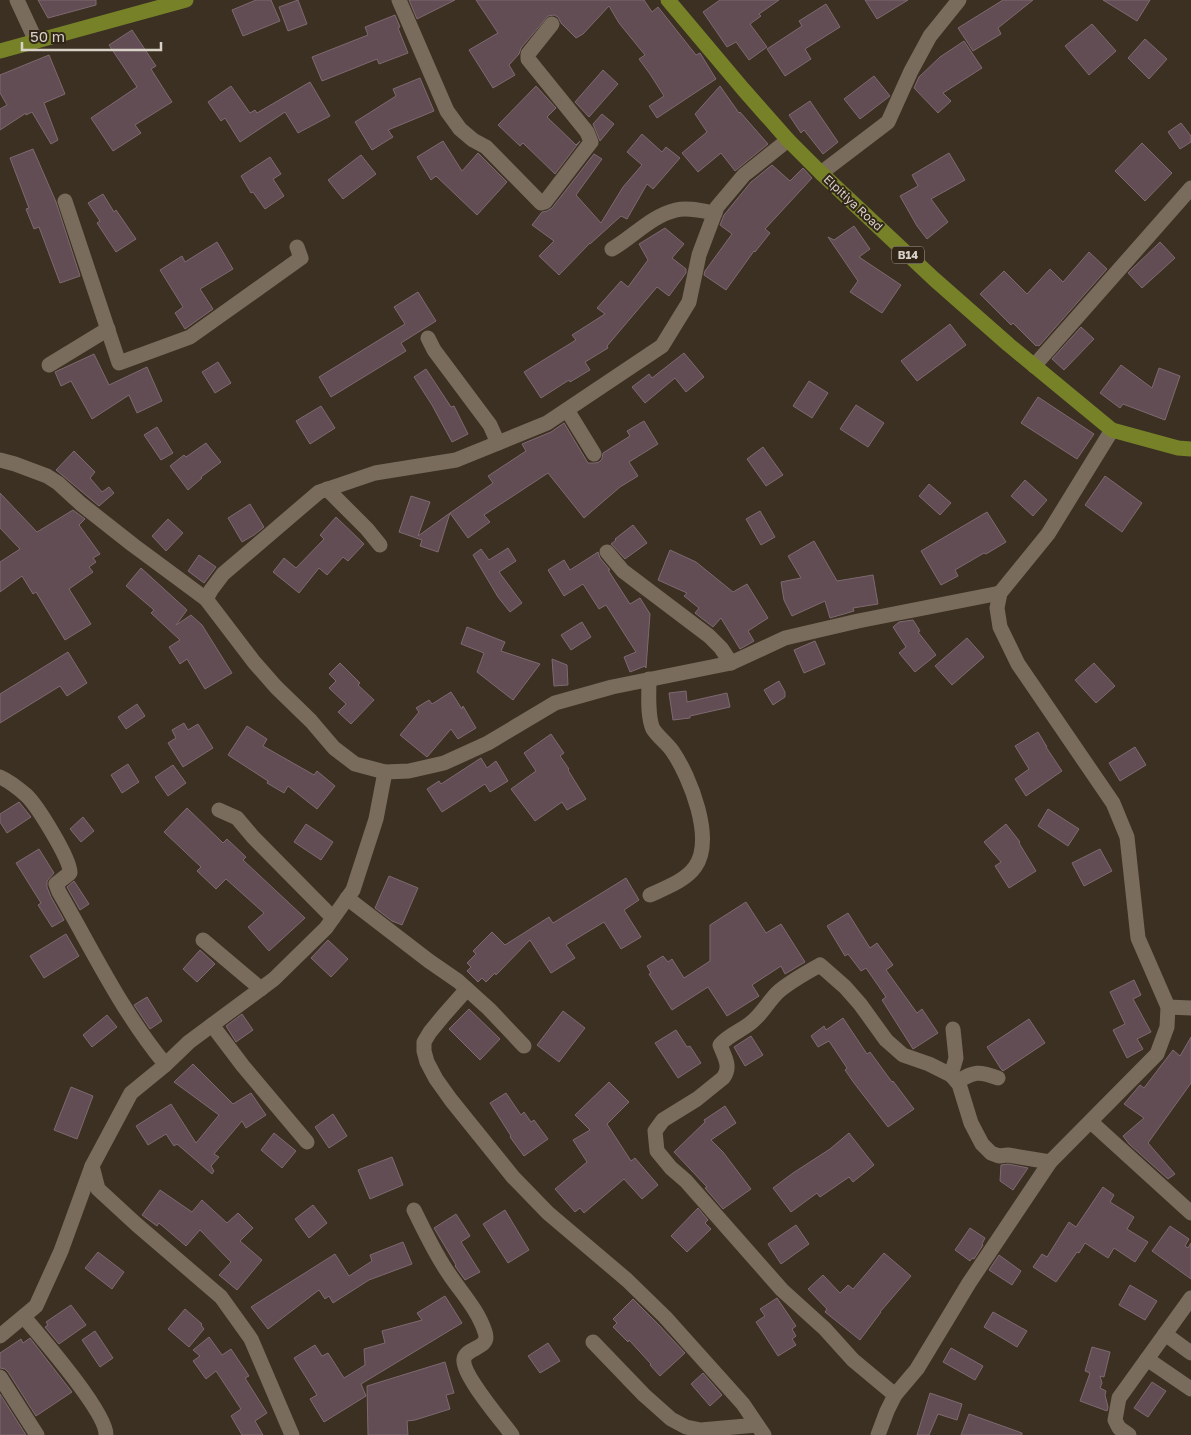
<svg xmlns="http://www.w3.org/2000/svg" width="1191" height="1435" font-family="'Golos Text',sans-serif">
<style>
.building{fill:#614d53;stroke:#7e6970}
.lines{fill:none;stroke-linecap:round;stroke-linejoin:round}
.minor{stroke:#796c5c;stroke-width:15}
.major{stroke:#778228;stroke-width:15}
.labels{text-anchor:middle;stroke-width:4;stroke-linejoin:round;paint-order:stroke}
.shield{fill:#312618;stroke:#a59e93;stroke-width:1}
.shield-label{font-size:11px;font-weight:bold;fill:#d7d1c8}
.street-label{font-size:12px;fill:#d7d1c8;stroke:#312618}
</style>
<rect width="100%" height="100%" fill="#3b3022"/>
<g class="building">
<path d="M38,0H96V5L48,18Z"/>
<path d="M256,0H271L280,21L243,36L232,10Z"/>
<path d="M298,0L307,24L288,31L279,7Z"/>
<path d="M409,0H455L417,19Z"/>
<path d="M476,0H644L652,12L658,7L696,55L700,53L716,79L657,118L649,106L664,96L650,74L639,59L645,55L619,23L609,6L583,34L576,38L561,23L558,17L554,15L548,16L521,48L519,54L509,65L515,75L493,88L469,50L498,33Z"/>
<path d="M720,0H779L759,14L761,16L750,24L767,47L749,60L736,42L727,47L703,12Z"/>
<path d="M865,0H908L877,19Z"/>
<path d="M1003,0H1033L998,28L1001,34L973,51L958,28Z"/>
<path d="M1103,0H1150L1137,21Z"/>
<path d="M826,4L840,27L805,49L811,59L785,76L767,49L802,26L799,21Z"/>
<path d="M395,15L400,27L398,28L408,53L379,64L377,59L322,81L312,57L368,35L365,27Z"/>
<path d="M1092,24L1116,51L1089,75L1065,46Z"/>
<path d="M132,30L156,66L151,69L172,102L135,125L141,133L113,151L91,118L137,87L109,45Z"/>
<path d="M1145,39L1167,59L1149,79L1128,58Z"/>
<path d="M964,41L982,68L943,93L951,101L938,113L914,88L919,77L940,57Z"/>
<path d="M49,55L65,94L44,103L58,140L51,144L32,112L26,115V113L0,130V109L7,105L0,93V75Z"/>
<path d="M603,70L618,84L589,117L575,102Z"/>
<path d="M874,76L890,96L860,119L844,99Z"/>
<path d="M420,78L434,111L388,130L393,137L372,150L355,122L396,96L393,89Z"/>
<path d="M310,82L330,116L298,133L285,112L240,142L225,118L221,121L208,102L231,86L250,113L255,110L257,113Z"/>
<path d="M536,86L556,108L547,117L576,145L580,141L555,174L523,143L520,146L498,125Z"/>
<path d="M720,86L739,113L740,112L768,144L735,171L721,153L698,172L682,153L707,132L695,114Z"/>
<path d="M810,101L838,142L823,154L804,130L801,133L789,115Z"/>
<path d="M602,114L614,124L600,141L593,124Z"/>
<path d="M1181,123L1191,136V142L1180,149L1168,132Z"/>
<path d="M642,134L662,152L666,147L680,158L653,189L647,184L627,219L621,216L590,244V243L559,275L539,256L554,241L532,225L542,212L547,211L552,208L594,154L602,159L576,195L601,223L623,187L642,165L627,152Z"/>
<path d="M443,141L462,171L478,153L507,182L477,215L436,176L431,180L417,157Z"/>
<path d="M1142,143L1172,173L1145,201L1115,171Z"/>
<path d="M33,149L56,202L80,276L60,283L39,227L34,229L26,209L29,208L10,158Z"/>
<path d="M949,153L965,180L931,199L948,222L927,239L917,226L900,196L918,186L912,175Z"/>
<path d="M361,155L376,174L343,199L328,180Z"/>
<path d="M270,157L281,174L273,179L284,196L265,209L253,192L251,193L241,176Z"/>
<path d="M772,165L790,181L803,168L812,178L765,229L770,233L755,252L754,251L726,290L704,275L705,271L732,234L720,225L724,215L751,182Z"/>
<path d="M103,194L114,212L116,210L136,239L116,252L97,223L100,221L88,203Z"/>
<path d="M854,226L870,249L859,257L901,285L882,313L850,292L858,281L828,237L834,240Z"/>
<path d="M665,228L684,244L672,258L686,269V273L669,296L657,287L607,346L608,348L585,362L590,370L570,382L569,380L541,398L524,372L576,340L572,335L605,314L597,308L621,281L628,287L648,260L639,244Z"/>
<path d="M217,242L233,269L200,289L213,309L185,329L175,313L183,307L160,270L182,256L185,262Z"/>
<path d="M1160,242L1175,258L1142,288L1128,273Z"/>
<path d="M1089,252L1107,269L1039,346L1037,345L1036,346L1013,323L1011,325L980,294L1004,271L1027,294L1050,269L1063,282Z"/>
<path d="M418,292L436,321L401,343L406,351L331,397L319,377L405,324L394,307Z"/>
<path d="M950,324L966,345L917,381L901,361Z"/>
<path d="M1081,327L1094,339L1064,370L1052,359Z"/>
<path d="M684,353L704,377L686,392L675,378L645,403L632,387L649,374L652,378Z"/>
<path d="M94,354L109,385L147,367L162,401L137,413L129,395L92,419L71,381L61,386L55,372Z"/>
<path d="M218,362L231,383L215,393L202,372Z"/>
<path d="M1121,365L1152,388L1159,368L1180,376L1165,420L1123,404L1120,408L1100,393Z"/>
<path d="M426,369L451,407L454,406L468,434L452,442L432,405L414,377Z"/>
<path d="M809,381L828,393L812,418L793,406Z"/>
<path d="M1038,397L1094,434L1077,459L1021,423Z"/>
<path d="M856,405L884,423L868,447L840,429Z"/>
<path d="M321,406L335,428L310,444L296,421Z"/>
<path d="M644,421L658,444L629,462L638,476L620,487L584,518L548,473L484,515L490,522L468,538L450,513L493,483L488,476L526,451L522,444L551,432L564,423L588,463H595L599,462L602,459L603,453L630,436L627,431Z"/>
<path d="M157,427L173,453L161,460L144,435Z"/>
<path d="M206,443L221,462L201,477L202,478L188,490L170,466L184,455L186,457Z"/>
<path d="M763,447L783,475L766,486L747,459Z"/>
<path d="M74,451L95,472L90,478L102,492L109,487L114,493L99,506L56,470Z"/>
<path d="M1105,476L1142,503L1122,532L1085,505Z"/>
<path d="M1025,480L1047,500L1033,516L1011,496Z"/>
<path d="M929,484L951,503L940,515L919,496Z"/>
<path d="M0,493L37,532L73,510L85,519L79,525L100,554L93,558L96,562L89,567L93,572L69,589L91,624L65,640L36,592L33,594L22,576L0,592V562L20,549L0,528Z"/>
<path d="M411,496L430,502L418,536L450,513L438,552L420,546L422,540L399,532Z"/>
<path d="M250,504L264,527L254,535L242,542L228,518Z"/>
<path d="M760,511L775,537L761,545L746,519Z"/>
<path d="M987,512L1006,542L986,554L984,553L955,570L958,576L941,585L921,551Z"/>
<path d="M336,517L364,544L348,561L343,557L327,575L319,568L299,593L273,572L284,558L296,568L324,539L320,535Z"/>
<path d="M168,519L183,533L166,551L152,536Z"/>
<path d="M633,525L647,543L625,559L611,544L616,540L615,539Z"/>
<path d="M814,541L837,581L873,575L878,604L853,608L854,611L830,618L825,601L792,616L784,600L781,582L801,578L788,556Z"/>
<path d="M508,548L516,561L499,572L522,603L510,612L498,597L473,555L481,549L489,560Z"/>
<path d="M670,550L696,562L733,592L747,584L768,618L748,631L754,641L740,649L721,618L713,627L695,613L699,608L684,596L687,593L658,580Z"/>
<path d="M598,552L600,558L610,570H608L630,604L640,598L650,614L646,668L645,666L630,672L624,657L636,652L606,605L599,609L583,584L564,596L548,570L564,560L570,570Z"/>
<path d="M199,555L216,567L204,583L188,571Z"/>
<path d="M141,568L187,610L176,625L191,615L202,625L232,673L205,689L187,659L180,664L169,647L180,640L151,613L154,610L126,586Z"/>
<path d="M913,620L920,631L918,632L936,655L915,672L899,653L906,647L893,627L899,622Z"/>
<path d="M582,622L591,637L571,650L561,635Z"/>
<path d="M467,627L505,642L501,651L540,664L513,700L477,672L484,653L461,644Z"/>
<path d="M967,638L984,657L952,685L935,666Z"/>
<path d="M815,641L825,664L804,673L794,650Z"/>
<path d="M68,652L87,683L67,696L60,686L0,723V694Z"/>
<path d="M552,659L567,665L568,685L554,686Z"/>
<path d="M340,663L360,683L358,685L374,700L351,724L338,712L346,704L329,688L336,681L329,674Z"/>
<path d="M1094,663L1115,686L1096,703L1075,680Z"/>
<path d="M779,681L785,692V697L773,705L764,690Z"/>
<path d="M686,691L687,702L727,693L730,707L690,716V718L673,720L669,693Z"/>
<path d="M451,692L462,709L463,706L476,728L458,739L451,729L427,757L400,735L419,712L416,708L429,700L432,704Z"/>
<path d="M137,704L145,716L126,729L118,717Z"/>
<path d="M184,723L188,730L198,724L213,748L183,767L168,743L176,738L172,730Z"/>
<path d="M247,726L267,739L263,746L314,775L317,771L335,786L317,809L288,786L284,793L267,783L268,781L228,755Z"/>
<path d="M1038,732L1047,747H1046L1062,771L1026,796L1015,779L1029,769L1015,746Z"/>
<path d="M551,734L564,753L560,756L569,769L568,770L586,799L567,810L562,802L535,821L511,789L536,771L524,753Z"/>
<path d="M1135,747L1146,765L1120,781L1109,763Z"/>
<path d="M481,758L487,768L496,761L508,781L490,792L485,784L442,812L427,789L439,781L441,784Z"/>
<path d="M128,764L139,782L122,793L111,775Z"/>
<path d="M173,765L186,783L168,796L155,777Z"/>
<path d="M19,802L31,817L7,833L0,822V814Z"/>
<path d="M187,808L223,843L227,839L246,857L243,860L305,918L269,951L248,927L264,913L226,879L216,889L197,871L201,867L164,832Z"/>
<path d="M1048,809L1079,829L1068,846L1038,826Z"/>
<path d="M83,817L94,831L81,842L70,829Z"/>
<path d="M306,824L333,842L321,860L294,842Z"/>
<path d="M1006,824L1020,842L1019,843L1036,871L1009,888L995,866L1001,862L984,842Z"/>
<path d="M39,849L54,873L47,881V887L51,897L64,920L52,927L38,905L41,903L16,863Z"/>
<path d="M1100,849L1112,871L1084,886L1072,863Z"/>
<path d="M389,876L418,888L402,925L392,921L375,908Z"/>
<path d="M626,878L639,900L624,910L641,937L621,949L604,922L566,945L575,958L551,973L530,940L496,975L495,973L486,982L482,978L478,982L467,971L471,967L467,963L476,954L473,951L492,932L505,945L549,917L553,923Z"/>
<path d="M74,881L89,904L80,910L67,887Z"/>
<path d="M746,902L766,933L781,924L805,962L785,974L781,966L752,985L759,996L727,1016L708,987L672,1010L649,974L651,973L647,966L663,956L668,962L672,959L684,978L710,961V925Z"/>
<path d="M848,913L870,948L877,943L893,965L886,970L917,1013L922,1009L938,1033L913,1049L882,1000L886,997L866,968L861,971L848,954L845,956L827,926Z"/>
<path d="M66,934L79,956L44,978L30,956Z"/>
<path d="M328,940L348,959L331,977L311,958Z"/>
<path d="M200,950L215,964L197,982L183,969Z"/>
<path d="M1134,980L1141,995L1133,999L1151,1032L1137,1039L1143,1049L1127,1058L1113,1030L1125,1024L1110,992Z"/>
<path d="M147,997L162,1021L150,1029L134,1005Z"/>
<path d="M469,1009L500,1039L480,1060L449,1029Z"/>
<path d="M563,1011L585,1028L559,1062L537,1045Z"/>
<path d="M242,1014L253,1030L236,1042L226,1026Z"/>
<path d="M107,1015L117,1027L92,1047L83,1035Z"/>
<path d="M843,1018L867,1054L870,1052L892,1082L893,1081L914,1109L888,1127L854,1083L845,1070L847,1068L829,1041L818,1047L811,1036L824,1026L826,1030Z"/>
<path d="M1029,1019L1045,1043L1003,1071L1001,1069L987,1047Z"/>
<path d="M676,1030L687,1047L690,1046L701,1063L678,1078L655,1043Z"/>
<path d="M751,1036L763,1055L745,1066L734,1047Z"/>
<path d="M1191,1037V1083L1148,1143L1175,1174L1168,1179L1129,1144L1123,1136L1144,1118L1124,1104L1140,1085L1144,1088L1173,1050L1180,1056Z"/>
<path d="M193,1064L233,1104L251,1093L266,1115L246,1128L242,1121L214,1154L219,1157L211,1166L214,1171L212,1174L177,1144L174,1146L166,1134L148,1145L136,1126L171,1104L196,1143L219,1115L174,1082Z"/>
<path d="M609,1082L629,1102L607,1124L631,1161L635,1158L658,1185L642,1199L624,1179L584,1213L580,1208L575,1212L555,1189L587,1162L573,1140L590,1130L575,1115Z"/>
<path d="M71,1087L93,1096L77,1139L54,1130Z"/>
<path d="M506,1093L521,1115L524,1112L531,1122L534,1120L548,1139L524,1156L510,1137L511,1136L490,1103Z"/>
<path d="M725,1106L736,1123L711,1140L723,1152L751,1189L723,1209L705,1188L707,1187L674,1152L705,1122L704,1120Z"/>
<path d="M333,1114L347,1136L329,1148L315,1127Z"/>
<path d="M274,1133L296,1151L282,1168L261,1150Z"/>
<path d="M849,1133L874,1165L853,1182L849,1177L820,1197L817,1193L791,1212L773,1188L793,1173L830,1149Z"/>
<path d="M392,1157L403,1185L370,1199L358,1170Z"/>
<path d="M1008,1164L1028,1168L1013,1190L1000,1181L1001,1165Z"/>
<path d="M1103,1187L1114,1195L1110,1202L1134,1217L1127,1229L1148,1242L1135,1262L1114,1248L1108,1258L1085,1243L1079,1253L1077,1252L1056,1282L1033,1267L1042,1254L1047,1257L1069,1222L1076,1227Z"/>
<path d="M160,1190L192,1212L202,1200L227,1223L238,1213L253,1228L240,1241L262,1260L237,1290L219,1275L231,1262L200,1230L186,1246L159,1223L157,1226L142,1215Z"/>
<path d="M313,1205L327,1223L309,1238L295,1219Z"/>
<path d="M698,1208L708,1220L705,1223L711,1229L687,1252L671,1236Z"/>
<path d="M505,1210L529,1250L508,1263L483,1224Z"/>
<path d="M456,1214L470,1236L461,1242L480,1272L465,1280L455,1266L456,1265L434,1228Z"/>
<path d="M796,1225L809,1244L781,1264L768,1244Z"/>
<path d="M1170,1226L1189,1239L1185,1246L1188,1248L1191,1243V1279L1152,1251Z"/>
<path d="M970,1228L985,1238L982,1244L983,1245L974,1259L972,1258L970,1261L955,1250Z"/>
<path d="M403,1242L412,1264L369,1280L333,1303L329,1296L325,1299L319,1290L268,1329L251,1307L335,1254L349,1276L372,1261L370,1255Z"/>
<path d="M98,1252L124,1272L112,1289L85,1268Z"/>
<path d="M884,1253L911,1276L880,1312H881L860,1340L825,1312L827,1309L808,1289L823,1275L840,1293L848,1285L853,1289Z"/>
<path d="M999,1255L1021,1271L1012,1285L989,1270Z"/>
<path d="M1130,1285L1157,1301L1145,1320L1119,1305Z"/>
<path d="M445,1296L462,1323L361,1384L366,1396L324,1422L310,1399L317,1395L294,1358L315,1345L322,1356L328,1353L344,1378L365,1365L364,1349L385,1343L382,1331L422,1320L417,1313Z"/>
<path d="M777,1298L796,1326L792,1329L796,1336L792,1339L796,1345L778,1356L756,1322L765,1316L760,1309Z"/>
<path d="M633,1299L658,1324L685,1353L660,1376L650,1365L651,1364L629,1340L628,1342L613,1327L617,1323L613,1319Z"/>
<path d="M71,1305L86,1325L59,1344L45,1327L48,1325L46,1322Z"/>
<path d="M185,1309L202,1324L201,1325L204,1329L189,1347L168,1329Z"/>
<path d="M993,1312L1027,1331L1017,1347L984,1327Z"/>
<path d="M95,1331L113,1358L100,1367L82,1340Z"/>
<path d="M209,1337L222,1355L231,1349L249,1376L245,1378L267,1413L255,1421L263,1435H242L231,1416L241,1409L216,1371L206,1379L193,1361L200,1356L193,1350Z"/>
<path d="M30,1338L72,1392L36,1416L8,1372L5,1369L0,1368V1353L21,1339L23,1343Z"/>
<path d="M548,1343L560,1361L540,1373L528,1356Z"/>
<path d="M1092,1347L1110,1352L1104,1377L1100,1376L1102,1383L1100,1388L1106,1391L1105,1395L1108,1407L1107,1411L1080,1401L1090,1373L1085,1371Z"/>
<path d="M951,1348L983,1366L975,1380L943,1362Z"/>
<path d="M445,1362L454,1393L446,1395L450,1409L415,1420L407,1421L408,1435H368L367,1386Z"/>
<path d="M703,1373L722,1395L710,1406L691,1384Z"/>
<path d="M1152,1382L1166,1391L1148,1417L1134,1408Z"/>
<path d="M930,1393L962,1404L957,1420L938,1414L929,1435H917Z"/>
<path d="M0,1394L26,1435H0Z"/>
<path d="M969,1414L1022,1433V1435H961Z"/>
</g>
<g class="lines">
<g class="minor">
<path d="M17,0L36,41"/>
<path d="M399,0L447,111L460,129L473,140L486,147L541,203L545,202L591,142L587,132L528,59V54L552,24"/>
<path d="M821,173L888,122L911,71L930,36L959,0"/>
<path d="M65,201L119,363L190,337L301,258L297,247"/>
<path d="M612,249C633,237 651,216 676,210C688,207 703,211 715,213"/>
<path d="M428,338L434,350L490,425L498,443"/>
<path d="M49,365L108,329"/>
<path d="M1034,366L1191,188"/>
<path d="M567,410L594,454"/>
<path d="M0,460L15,464L47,476L58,483L81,504L133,545L206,599L254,662L276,687L311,721L334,748L355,764L385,772L409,771L444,763L488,743L555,703L612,687L731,663L785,638L858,621L1000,593"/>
<path d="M327,489L367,529L380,545"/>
<path d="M607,552L623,571L709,636L721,648L731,663"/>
<path d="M206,599L211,590L223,574L319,492L375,473L456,460L547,423L662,346L689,302L699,255L717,207L744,175L788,140"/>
<path d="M649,679C649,693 647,716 653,729C658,737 668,744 673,752C690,777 715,839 695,867C685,881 665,888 650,895"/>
<path d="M0,777C9,781 18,788 26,795C37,805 71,860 70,873L56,884L59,892C93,951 122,1012 165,1064"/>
<path d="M219,810L237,818L253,837L333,918"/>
<path d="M347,898L429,961L458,981L489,1009L524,1046"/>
<path d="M203,940L261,989"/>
<path d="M467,989L444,1015L430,1032L424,1042V1051L427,1062L436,1079L451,1100L513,1177L548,1213L627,1280L665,1317L743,1404L764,1435"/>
<path d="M1168,1007L1191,1008"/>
<path d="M212,1025L243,1066L307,1142"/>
<path d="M951,1075L956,1058L953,1029"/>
<path d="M957,1082C974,1071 979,1071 998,1078"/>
<path d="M1091,1122L1191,1213"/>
<path d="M414,1210C425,1232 435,1254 449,1274C461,1292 478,1310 485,1332C491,1349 466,1347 464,1359C461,1374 502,1421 512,1435"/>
<path d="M24,1317C41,1337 107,1413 106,1435"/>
<path d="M1165,1334L1191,1353"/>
<path d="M0,1336L36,1306L61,1251L92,1166"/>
<path d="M593,1342L644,1395L671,1419L686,1427L701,1430L757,1425"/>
<path d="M1147,1359L1191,1389"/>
<path d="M0,1377L37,1435"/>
<path d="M895,1395L853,1360L825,1329L782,1290L686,1181L671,1168L657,1151L655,1131L663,1120L697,1099L723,1078C732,1067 724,1056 720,1045C729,1034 744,1030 754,1020C763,1012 769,1001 777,993C789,982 806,973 820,965L845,987L860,1004L886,1040L903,1055L929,1064L951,1075L959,1084L971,1123L982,1144L991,1153L999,1156L1008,1155L1050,1162"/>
<path d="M292,1435L251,1339L221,1297L136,1224L98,1189L92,1166L131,1093L164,1066L189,1042L274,979L326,928L353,890L376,819L385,772"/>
<path d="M878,1435L887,1411L895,1395L917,1369L969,1283L1050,1162L1157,1054L1167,1027L1168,1007L1138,938L1127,837L1113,803L1018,664L1000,627L997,608L1000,593L1048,534L1112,430"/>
<path d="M1129,1435L1119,1428L1115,1420L1119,1398L1191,1298"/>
</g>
<g class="major">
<path d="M668,0L743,89L788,140L821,173L934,279L1009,345L1112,430L1178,448L1191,449"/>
<path d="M0,51L186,0"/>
</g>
</g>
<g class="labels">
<rect class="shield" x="892" y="246.5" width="32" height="17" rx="4"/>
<g class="shield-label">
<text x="908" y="259">B14</text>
</g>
<g class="street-label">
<text transform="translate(853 203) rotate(43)" y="4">Elpitiya Road</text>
</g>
</g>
<path d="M22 42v8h139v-8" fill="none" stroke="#d7d1c8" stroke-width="2.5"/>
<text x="30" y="42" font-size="15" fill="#d7d1c8" stroke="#312618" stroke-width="4" paint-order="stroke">50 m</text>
</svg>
